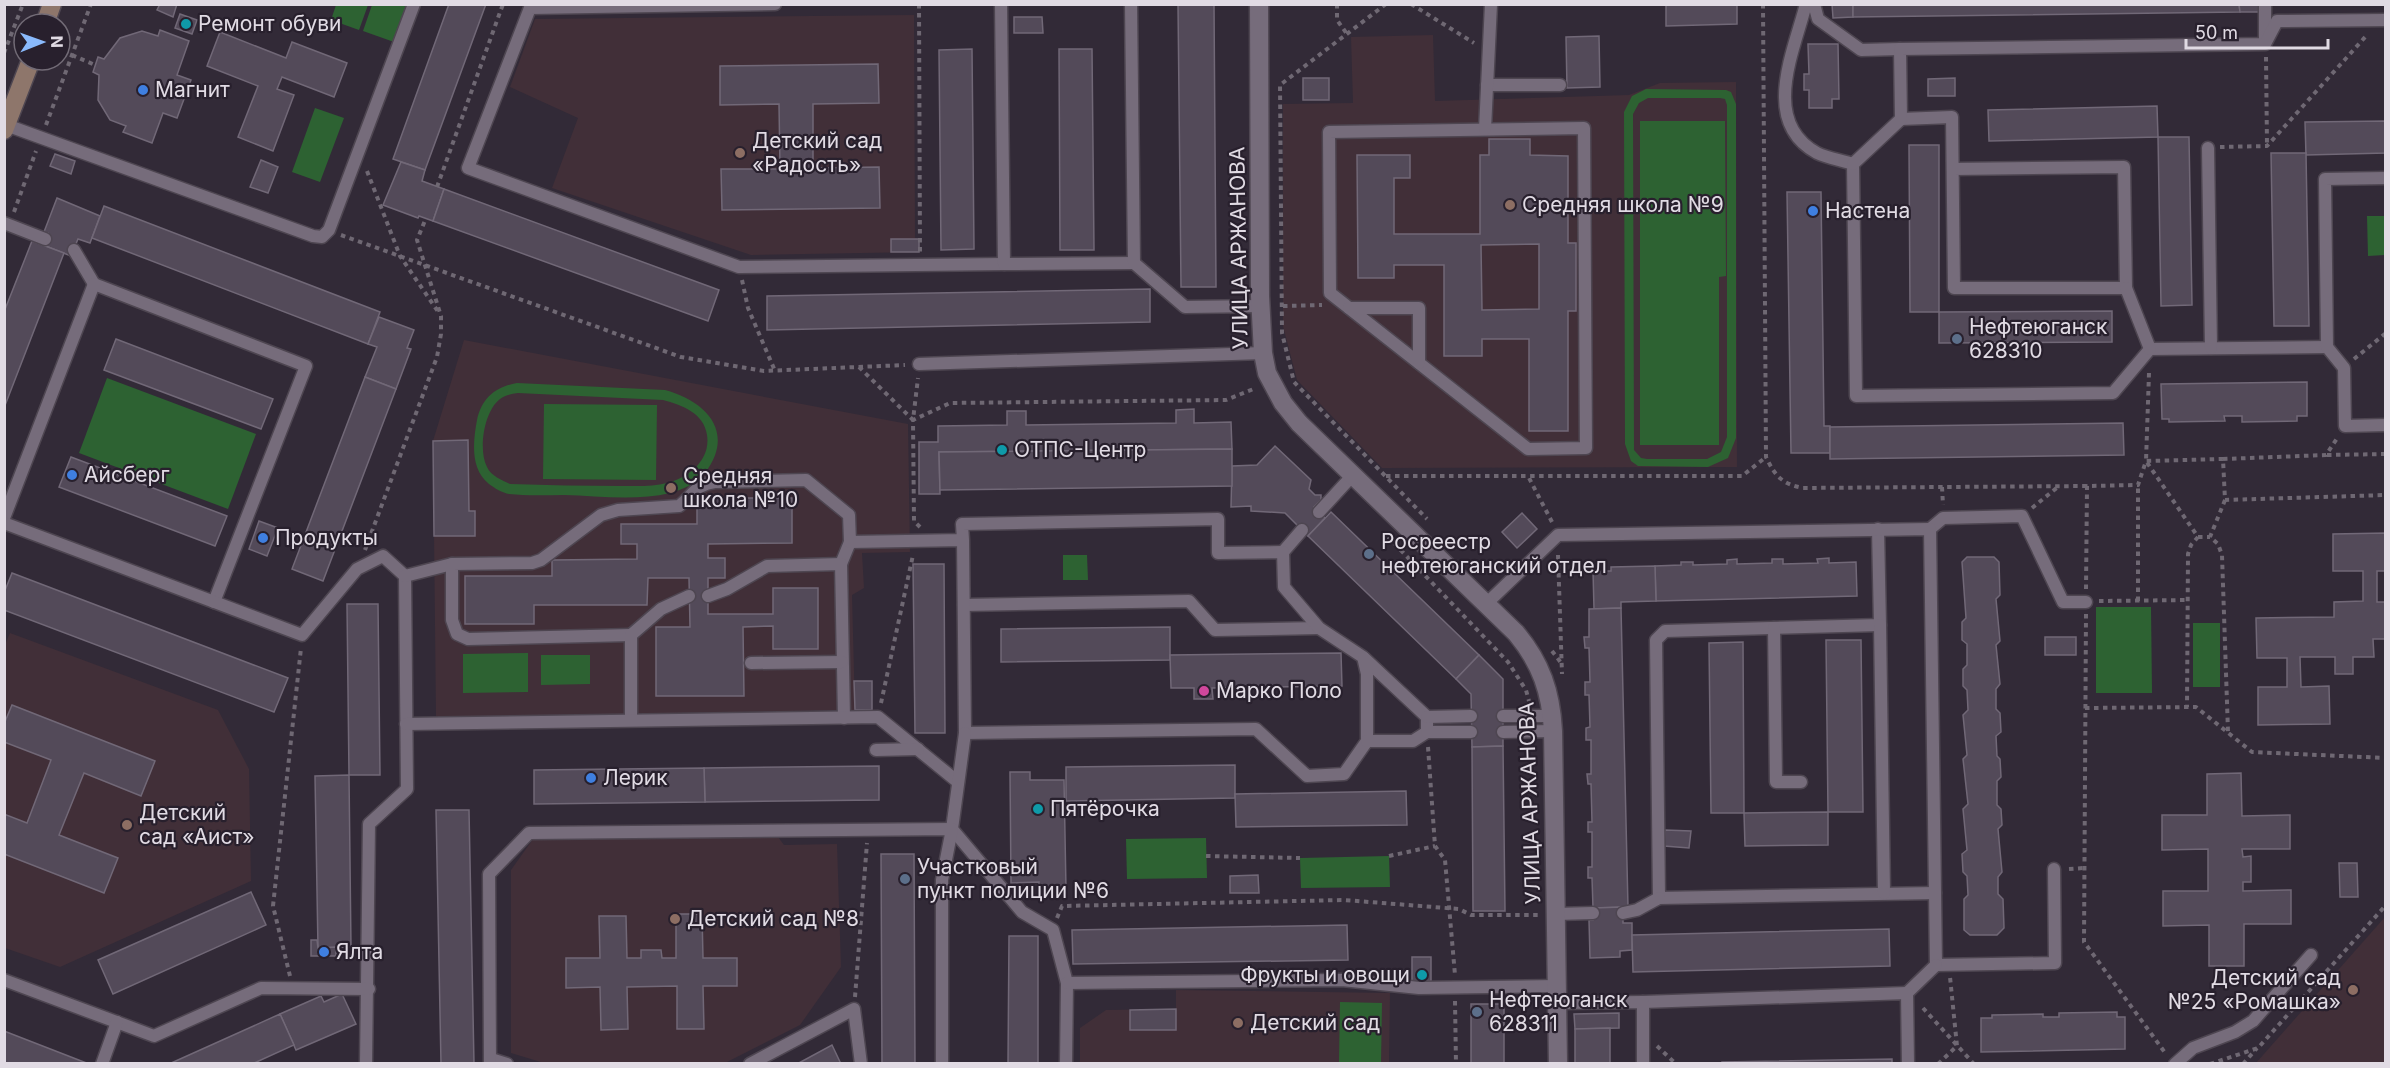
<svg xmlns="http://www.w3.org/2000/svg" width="2390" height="1068" font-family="Inter,sans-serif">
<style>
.education{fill:#412f38}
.green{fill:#2d6232;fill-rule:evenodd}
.building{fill:#534a59;stroke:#716877;stroke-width:1.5;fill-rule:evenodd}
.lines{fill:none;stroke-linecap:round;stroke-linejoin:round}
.lane-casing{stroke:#4e4651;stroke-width:15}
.street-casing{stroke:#4e4651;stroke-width:21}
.secondary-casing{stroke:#4e4651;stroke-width:21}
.path{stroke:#6f6873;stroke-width:4;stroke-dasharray:4.5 4.5;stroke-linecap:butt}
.lane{stroke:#766c7b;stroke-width:12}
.street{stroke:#766c7b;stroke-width:18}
.secondary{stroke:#8e766b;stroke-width:18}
.culture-dot{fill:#0f9aa8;stroke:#28202d;stroke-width:2}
.shop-dot{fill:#3f7fe0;stroke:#28202d;stroke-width:2}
.education-dot{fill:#8d6e63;stroke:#28202d;stroke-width:2}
.service-dot{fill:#5c6f8a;stroke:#28202d;stroke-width:2}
.hotel-dot{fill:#d1479c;stroke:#28202d;stroke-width:2}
.labels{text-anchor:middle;stroke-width:4.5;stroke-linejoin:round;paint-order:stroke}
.poi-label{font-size:21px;fill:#e1dbe4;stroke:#28202d;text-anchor:start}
.street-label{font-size:21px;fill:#e1dbe4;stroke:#28202d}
</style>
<rect width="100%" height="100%" fill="#322a37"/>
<g class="education">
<path d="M914,15L915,238L919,239V252L751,255L552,188L578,118L510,87L535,19Z"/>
<path d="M1433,35L1435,101L1629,95L1660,83L1736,82L1737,467L1382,468L1297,380L1283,326V104L1353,103L1351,37Z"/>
<path d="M464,340L908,424L910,552L862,553L864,588L852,595L855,710L436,717L433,441Z"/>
<path d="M10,633L218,710L249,769L251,881L60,967L5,948L4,647Z"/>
<path d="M778,837L784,845L837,844L841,967L800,1025L725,1063H544L511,1053V870L533,839Z"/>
<path d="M2385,917V1063H2256Z"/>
<path d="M1176,990L1390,993L1389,1063H1080V1028L1106,1010L1176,1009Z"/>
</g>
<g class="green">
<path d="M336,5H368L359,30L331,20Z"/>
<path d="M372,5H407L394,42L363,31Z"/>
<path d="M1646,89L1726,90L1731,92L1736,104V438L1728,458L1708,467L1638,466L1631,461L1625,444L1624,112L1632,96ZM1648,98H1720L1725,99L1727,105V437L1721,452L1707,459H1647L1641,458L1634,450L1633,114L1639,103Z"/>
<path d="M315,108L344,118L320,182L292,172Z"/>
<path d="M1640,121H1725L1726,276L1719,277V445H1640Z"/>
<path d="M2367,216H2385V255L2368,256Z"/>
<path d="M107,378L256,434L228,509L79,453Z"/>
<path d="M517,383L665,390C706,401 736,432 705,473C697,483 682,490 670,493C637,501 598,496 564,495C546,495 527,496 509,494C503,493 494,488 489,484C470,469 473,442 477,420C482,398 495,387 517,383ZM518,393L663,400C682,405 704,413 707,435C711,460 688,478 667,483C653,487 635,486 621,486C584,486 547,485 510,484C502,480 491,476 487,467C478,450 484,411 500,399C505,395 511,394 518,393Z"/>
<path d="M544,404L657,405L656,480L543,479Z"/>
<path d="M1063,555H1087L1088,580H1063Z"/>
<path d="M2096,607H2151L2152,693H2096Z"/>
<rect x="2193" y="623" width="27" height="64"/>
<path d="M528,653V692L463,693V654Z"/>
<path d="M541,655H590V684L541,685Z"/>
<path d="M1206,838L1207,878L1127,879L1126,839Z"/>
<path d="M1389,856L1390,887L1301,888L1300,858Z"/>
<path d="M1340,1002L1382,1003L1381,1063H1339Z"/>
</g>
<g class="building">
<path d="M160,4H177L173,17L157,10Z"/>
<path d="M449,4H486L425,170L393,159Z"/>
<path d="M1178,4H1214L1216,287H1181Z"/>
<path d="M1666,4H1737V24L1666,26Z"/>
<path d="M1832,4H1853V17L1833,18Z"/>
<path d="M1853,4H2239L2240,12L1853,17Z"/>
<path d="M2239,4H2259V12H2240Z"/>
<path d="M180,14L197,20L192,34L175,28Z"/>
<path d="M1014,17H1042L1043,33H1014Z"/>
<path d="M160,30L189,41L177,75L191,80L177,118L163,113L152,143L123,132L126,126L110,120L98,100L99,75L93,72L98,57L104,59L120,38L142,31L158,36Z"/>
<path d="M220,32L286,58L292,42L347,63L334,97L282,77L277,89L294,95L273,151L238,137L258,86L207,66Z"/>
<path d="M1599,36L1600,87L1567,88L1566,37Z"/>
<path d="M1808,44H1838L1839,99H1832V108H1809V90H1804V74H1809Z"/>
<path d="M972,49L974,249L941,250L939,50Z"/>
<path d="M1059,49H1092L1094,250H1060Z"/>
<path d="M878,64L879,103L813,104V168L879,167L880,208L722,210L721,169H780L779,104L720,105V66Z"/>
<rect x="1303" y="78" width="26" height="22"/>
<path d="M1955,78V96H1928V79Z"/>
<path d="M2157,106L2158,137L1989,141L1988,110Z"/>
<path d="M2386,121V153L2306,155L2305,122Z"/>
<path d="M2158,137H2189L2192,305L2161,306Z"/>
<path d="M1489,139H1530V155L1568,156V243H1576V311H1568V431H1529V339H1482V356H1444V265H1394V278H1358L1357,155H1410V178H1394V234H1480V155H1489ZM1539,244V309L1482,310L1481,245Z"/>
<path d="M1909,145H1939V312H1910Z"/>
<path d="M2271,153H2306L2309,326H2274Z"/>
<path d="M55,154L75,161L71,174L50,166Z"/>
<path d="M261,160L278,167L268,193L250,187Z"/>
<path d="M401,162L425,170L422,181L444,189L433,221L419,216L418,218L383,205Z"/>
<path d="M444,189L719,290L708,321L433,221Z"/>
<path d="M1787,192H1821L1824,426H1830V453H1791Z"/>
<path d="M57,198L100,216L90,243L78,239L71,256L43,245L48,233L44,232Z"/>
<path d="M104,206L380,312L368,344L92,238Z"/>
<rect x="891" y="239" width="28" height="13"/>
<path d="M32,241L64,253L4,408V312Z"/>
<path d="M1150,289V322L767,330V296Z"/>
<path d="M2112,311V342L1939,343V312Z"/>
<path d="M379,317L414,330L407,348L411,349L396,389L365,377L377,347L368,344Z"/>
<path d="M116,339L273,399L261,429L104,370Z"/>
<path d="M365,377L396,389L323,581L292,569Z"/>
<path d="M2307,382V416H2297V421L2242,422V416H2224L2225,421L2169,422V419H2162L2161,384Z"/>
<path d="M1194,409V423L1231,422L1232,449L939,452L940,494H919V442H938V426L1007,425V411H1026V425L1176,423V410Z"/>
<path d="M2123,423L2124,455L1830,459V427Z"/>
<path d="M468,440L469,511H475V536H434L433,441Z"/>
<path d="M1275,446L1311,480L1309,489L1315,495H1321V500L1314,507L1325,518L1308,536L1285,513L1251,511V506L1231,507L1232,466L1257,465Z"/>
<path d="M1232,449V486L940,490L939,452Z"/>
<path d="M71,457L227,516L215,546L59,487Z"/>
<path d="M697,498H792V543L708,544V558H725V578H708V614H773V588H818V649H773V626L743,627L744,696H656V627H690L689,578H648L647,605H534V624H465V576H552V560L637,559V544H621V524H697Z"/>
<path d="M1331,512L1479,655L1456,679L1308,536Z"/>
<path d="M1522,513L1537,529L1517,548L1502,532Z"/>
<path d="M259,521L278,528L267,556L249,549Z"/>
<path d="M2386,533V571H2377V602H2386V639H2373L2374,657H2353V674H2335V657H2300L2301,687L2329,686L2330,724L2258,725V687H2287V658H2257L2256,618L2334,617V602L2363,601V571H2333V534Z"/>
<path d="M1967,557H1994L1999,562L2000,595L1996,599L2000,641L1996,645L2000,684L1996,689V709L2000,713L2001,732L1996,736L1997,756L2000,759L2001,777L1997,781V805L2001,809L2002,825L1998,829L2002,872L1998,877V894L2003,899L2004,928L1997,935H1970L1964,930V899L1968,895L1967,876L1963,872L1962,854L1967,850L1963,809L1968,804L1963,759L1967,755L1963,715L1968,710L1967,690L1963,686V669L1967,665V644L1962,640V622L1966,618L1962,562Z"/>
<path d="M1829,558V563L1856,562L1857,596L1656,601L1655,566L1681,565V562H1693V565L1727,564V560L1737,559V564L1772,563V559H1783V564L1818,563L1817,559Z"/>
<path d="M913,564H944L945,733H915Z"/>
<path d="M1655,566L1656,601L1621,602V608L1594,609L1593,571H1611V567Z"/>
<path d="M12,573L288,678L274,712L4,610V593Z"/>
<path d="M347,604H378L380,775H349Z"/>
<path d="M1621,608L1628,907L1593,908L1592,878H1588V867H1592V832H1588V822H1592L1591,784H1588L1587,774H1591V740H1586V728L1590,727L1589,695H1585V682H1590L1589,648H1585L1584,637H1589V609Z"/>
<path d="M1170,627V660L1001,662V629Z"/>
<rect x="2045" y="637" width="31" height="18"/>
<path d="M1826,640H1861L1863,812H1828Z"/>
<path d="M1743,642L1744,813H1711L1709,643Z"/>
<path d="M1341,653L1342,686L1212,688L1213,699H1194V688H1171L1170,655Z"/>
<path d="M1479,655L1503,679V746L1472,747L1471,694L1456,679Z"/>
<path d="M854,681H872V710H855Z"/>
<path d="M12,705L155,761L141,796L84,773L59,835L118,858L104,893L4,854V814L27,823L51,760L4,742V724Z"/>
<path d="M1503,746L1505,911H1473L1472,747Z"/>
<path d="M1235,765V798L1066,801V767Z"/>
<path d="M879,766V800L705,802L704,768Z"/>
<path d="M704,768L705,802L534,804V770Z"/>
<path d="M1010,772H1030V780H1064L1066,889H1039V882L1011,883Z"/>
<path d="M2241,773L2242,816L2290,815V849H2242L2243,857L2251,856V882H2243V891L2291,890V924H2244V966H2209V925L2163,926V891H2208V849L2162,850V815H2207V774Z"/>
<path d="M349,775L351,947L318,948L315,776Z"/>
<path d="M1406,791L1407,825L1236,827L1235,794Z"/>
<path d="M436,810H469L474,1064H441Z"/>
<path d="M1828,812V845L1745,846L1744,813Z"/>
<path d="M1665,830L1691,831L1689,848L1664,846Z"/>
<path d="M881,854H914L915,1064H882Z"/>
<path d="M2339,863H2357L2358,897H2340Z"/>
<path d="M1258,875L1259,893H1230V876Z"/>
<path d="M251,892L266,925L113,994L98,960Z"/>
<path d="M1623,907V923H1632V950L1620,951V957L1590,958L1589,920H1593V908Z"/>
<path d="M676,914H702L703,958H737V986H703L704,1029H677V986L627,987L628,1029L601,1030L600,987L566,988V958H600L599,916H626L627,958H641V950H661L662,958H676Z"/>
<path d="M1347,925L1348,960L1073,964L1072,930Z"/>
<path d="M1889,929L1890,966L1633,972L1632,935Z"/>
<path d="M1009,936H1038V1064H1008Z"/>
<path d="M311,940H317L318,948L336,947V956H311Z"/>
<path d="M1412,957H1431V981L1412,982Z"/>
<path d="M342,994L356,1024L296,1050L280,1014L321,996L324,1002Z"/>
<rect x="1471" y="1004" width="33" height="60"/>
<path d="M1176,1009V1030H1130V1010Z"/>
<path d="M2117,1012V1017H2125V1049L1981,1052V1018H1992V1015L2043,1014V1017H2059V1013Z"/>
<path d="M1619,1013V1028L1575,1029L1574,1014Z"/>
<path d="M280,1014L294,1045L252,1064H169Z"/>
<path d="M1610,1028V1064H1575V1029Z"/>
<path d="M4,1031L89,1064H4Z"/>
<path d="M832,1045L841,1064H797Z"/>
<path d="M1892,1059V1064H1722V1062Z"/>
</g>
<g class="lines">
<g class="lane-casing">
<g id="lane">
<path d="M775,4L530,8L468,168L739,267L1004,264"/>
<path d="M1001,4L1004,264L1134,263"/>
<path d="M1131,4L1134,263L1185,307L1260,306"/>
<path d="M1806,4C1794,51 1760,122 1817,153C1827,158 1841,160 1853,164L1856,396L2113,393L2150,349L2327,347"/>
<path d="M1814,4L1818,19L1861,50L1900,49"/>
<path d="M2265,4V42"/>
<path d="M1487,85H1560"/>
<path d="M1901,119L1952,117L1954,288H2126L2124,167L1953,169"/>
<path d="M6,125L313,236L322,237L329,230L414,4"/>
<path d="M1584,128L1586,448L1528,449L1330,293L1329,132Z"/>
<path d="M1485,129L1491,4"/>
<path d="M2208,148L2211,348"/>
<path d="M1853,164L1901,119L1900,49L2265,44L2277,21L2386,20"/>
<path d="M2386,178L2325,179L2327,347L2344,368L2345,426L2386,425"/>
<path d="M4,223L45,239"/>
<path d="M74,250L94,284"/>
<path d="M2126,288L2150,349"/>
<path d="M1349,308H1419V363"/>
<path d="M919,364L1263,353"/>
<path d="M1319,512L1352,476"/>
<path d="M4,518L94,284L306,366L214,602"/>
<path d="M4,523L302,635L357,569L383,556L405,576L407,789L369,824L366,1064"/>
<path d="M1878,529L1880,625L1665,631L1656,640L1659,898L1935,893"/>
<path d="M1930,529L1943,518L2022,516L2063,602H2086"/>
<path d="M1283,552L1302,530"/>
<path d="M841,564L850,542"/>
<path d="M405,576L452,564"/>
<path d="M708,596L727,589L767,566L841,564L844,718"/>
<path d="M1486,604L1558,535L1930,529L1936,965L2055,963L2054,869"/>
<path d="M964,605L1189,601L1215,630L1319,628"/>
<path d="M1880,625L1884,893"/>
<path d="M1774,628L1776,782H1801"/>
<path d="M631,635L468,639L457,634L452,620V564L532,563L541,560L601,515L618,510L679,506C693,495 696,484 715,482L806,480L849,515L850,542L963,540L962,524L1218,519V553L1283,552L1284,587L1319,628L1363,657L1367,674V741L1344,774L1307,776L1256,729L965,733L963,540"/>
<path d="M1364,658L1427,717V732L1413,741H1367"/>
<path d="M751,663L842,662"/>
<path d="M1503,716H1552"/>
<path d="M1427,717L1471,716"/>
<path d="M631,720V635L661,609L689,596"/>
<path d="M406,724L878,717L958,782"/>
<path d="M1427,732H1471"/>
<path d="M1503,732L1553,731"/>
<path d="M965,733L952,829L1022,912L1053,930L1067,983L1066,1064"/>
<path d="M876,750L918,749"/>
<path d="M1623,913L1637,910L1659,898"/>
<path d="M1556,914L1593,913"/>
<path d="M4,980L154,1036L261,988L369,989"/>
<path d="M1067,983L1342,980L1419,988L1557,986"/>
<path d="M1907,993L1936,965"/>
<path d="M1643,1002L1907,993L1908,1064"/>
<path d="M1557,1003L1643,1002V1064"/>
<path d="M491,1059L507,1064"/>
<path d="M102,1064L117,1022"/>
<path d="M490,1064L489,874L529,833L952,829L942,880V1064"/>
<path d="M750,1064L854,1009L861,1064"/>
<path d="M2175,1064L2193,1048L2235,1032L2253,1021L2311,955"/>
</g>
</g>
<g class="street-casing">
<path id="street" d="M1259,4L1260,296L1263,353L1267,373L1283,403L1299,423L1516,633C1541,663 1551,692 1553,731L1558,1064"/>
</g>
<g class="secondary-casing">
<g id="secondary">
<path d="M45,24L52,4"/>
<path d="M4,130L31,60"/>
</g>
</g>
<g class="path">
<path d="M919,4L920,253"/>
<path d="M1337,4V20L1347,34"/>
<path d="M1386,4L1280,85L1282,333L1294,382L1427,519"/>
<path d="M1411,4L1474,43"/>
<path d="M1763,4L1766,457C1775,476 1782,484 1803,488L2087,486"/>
<path d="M4,53L23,4"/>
<path d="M72,55L95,65"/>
<path d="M2266,57L2267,145"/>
<path d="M46,125L91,4"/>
<path d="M2220,147L2267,146L2367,35"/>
<path d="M367,171L400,256L439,313"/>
<path d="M437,187L503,4"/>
<path d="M14,212L36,151"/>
<path d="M341,235L681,357L764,371L905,365"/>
<path d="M742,280L748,308L775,371"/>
<path d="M1283,306L1322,305"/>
<path d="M2354,359L2386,333"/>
<path d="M859,367L913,420L918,378"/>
<path d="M2149,373L2146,461L2198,537L2191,545L2188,554L2187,707"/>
<path d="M2327,455L2386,454"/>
<path d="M2223,459L2326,455L2338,437"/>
<path d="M1386,476H1528"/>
<path d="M1942,487L1943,505"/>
<path d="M2225,500L2210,537L2218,544L2222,555L2228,732"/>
<path d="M2032,508L2059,486"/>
<path d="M1552,522L1528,476H1742L1766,457"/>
<path d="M920,527L914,521L913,420L950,403L1226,400L1256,388"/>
<path d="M1388,537L1508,662L1526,690L1529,701"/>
<path d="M2198,537H2210"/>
<path d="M365,550L437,357L441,334V316L417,240L426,218"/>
<path d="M1558,555L1562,674"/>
<path d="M2086,589L2087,486L2138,485L2146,461L2223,459L2225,500L2386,495"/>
<path d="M2099,601L2187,600"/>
<path d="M2138,601V485"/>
<path d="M2086,614L2084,942L2166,1054"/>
<path d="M1552,651L1562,664"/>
<path d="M881,703L913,555"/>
<path d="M2085,708L2196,707L2252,752L2386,758"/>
<path d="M1428,747L1435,846L1445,860L1455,975"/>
<path d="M1206,856L1300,858"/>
<path d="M1389,856L1435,846"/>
<path d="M2069,869L2084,868"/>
<path d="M1057,918L1062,906L1344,900L1459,909L1471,915H1538"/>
<path d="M290,976L273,906L301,648"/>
<path d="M855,997L867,843"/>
<path d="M1455,1001L1456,1064"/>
<path d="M1923,1008L1974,1064"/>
<path d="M1657,1046L1676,1064"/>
<path d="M1938,1064L1957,1046L1950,977"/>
<path d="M2210,1064L2258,1048L2386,905"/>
<path d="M2243,1064L2257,1048"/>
</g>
<use href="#lane" class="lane"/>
<use href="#street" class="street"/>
<use href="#secondary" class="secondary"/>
</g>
<g class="culture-dot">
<circle cx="186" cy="24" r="6"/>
<circle cx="1002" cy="450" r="6"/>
<circle cx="1038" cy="809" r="6"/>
<circle cx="1422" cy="975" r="6"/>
</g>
<g class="shop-dot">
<circle cx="143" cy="90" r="6"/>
<circle cx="1813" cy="211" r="6"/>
<circle cx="72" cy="475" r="6"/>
<circle cx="263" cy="538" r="6"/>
<circle cx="591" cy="778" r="6"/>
<circle cx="324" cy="952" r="6"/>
</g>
<g class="education-dot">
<circle cx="740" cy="153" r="6"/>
<circle cx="1510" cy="205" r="6"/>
<circle cx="671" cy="488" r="6"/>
<circle cx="127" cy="825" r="6"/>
<circle cx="675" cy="919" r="6"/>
<circle cx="2353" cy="990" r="6"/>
<circle cx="1238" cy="1023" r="6"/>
</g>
<g class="service-dot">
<circle cx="1957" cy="339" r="6"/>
<circle cx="1369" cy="554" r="6"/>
<circle cx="905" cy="879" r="6"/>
<circle cx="1477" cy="1012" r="6"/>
</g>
<circle class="hotel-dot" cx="1204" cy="691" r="6"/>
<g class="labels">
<g class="poi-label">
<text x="198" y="31">Ремонт обуви</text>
<text x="155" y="97">Магнит</text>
<text x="752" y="148">Детский сад<tspan x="752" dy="24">«Радость»</tspan></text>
<text x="1522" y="212">Средняя школа №9</text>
<text x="1825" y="218">Настена</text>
<text x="1969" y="334">Нефтеюганск<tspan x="1969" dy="24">628310</tspan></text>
<text x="1014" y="457">ОТПС-Центр</text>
<text x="84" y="482">Айсберг</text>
<text x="683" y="483">Средняя<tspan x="683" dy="24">школа №10</tspan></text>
<text x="275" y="545">Продукты</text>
<text x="1381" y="549">Росреестр<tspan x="1381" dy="24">нефтеюганский отдел</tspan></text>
<text x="1216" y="698">Марко Поло</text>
<text x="603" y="785">Лерик</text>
<text x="1050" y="816">Пятёрочка</text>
<text x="139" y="820">Детский<tspan x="139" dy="24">сад «Аист»</tspan></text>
<text x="917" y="874">Участковый<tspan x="917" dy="24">пункт полиции №6</tspan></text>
<text x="687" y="926">Детский сад №8</text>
<text x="336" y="959">Ялта</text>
<text x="1410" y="982" text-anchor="end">Фрукты и овощи</text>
<text x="2341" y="985" text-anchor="end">Детский сад<tspan x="2341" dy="24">№25 «Ромашка»</tspan></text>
<text x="1489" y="1007">Нефтеюганск<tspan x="1489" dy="24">628311</tspan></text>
<text x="1250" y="1030">Детский сад</text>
</g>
<g class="street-label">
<text transform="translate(1239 248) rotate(-91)" y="7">УЛИЦА АРЖАНОВА</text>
<text transform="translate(1530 803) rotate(-92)" y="7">УЛИЦА АРЖАНОВА</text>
</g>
</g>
<rect width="2390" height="1068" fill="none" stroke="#e1dbe4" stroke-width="12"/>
<g transform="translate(42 42) rotate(89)"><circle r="28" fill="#28202d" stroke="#726b76" stroke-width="1.5"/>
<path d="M0-4.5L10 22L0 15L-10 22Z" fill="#8abafc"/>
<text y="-9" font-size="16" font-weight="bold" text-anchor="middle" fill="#e1dbe4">N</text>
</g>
<path d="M2186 39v9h142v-9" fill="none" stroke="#e1dbe4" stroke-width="3"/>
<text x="2195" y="39" font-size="18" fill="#e1dbe4" stroke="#28202d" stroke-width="4.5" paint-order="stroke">50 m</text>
</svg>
